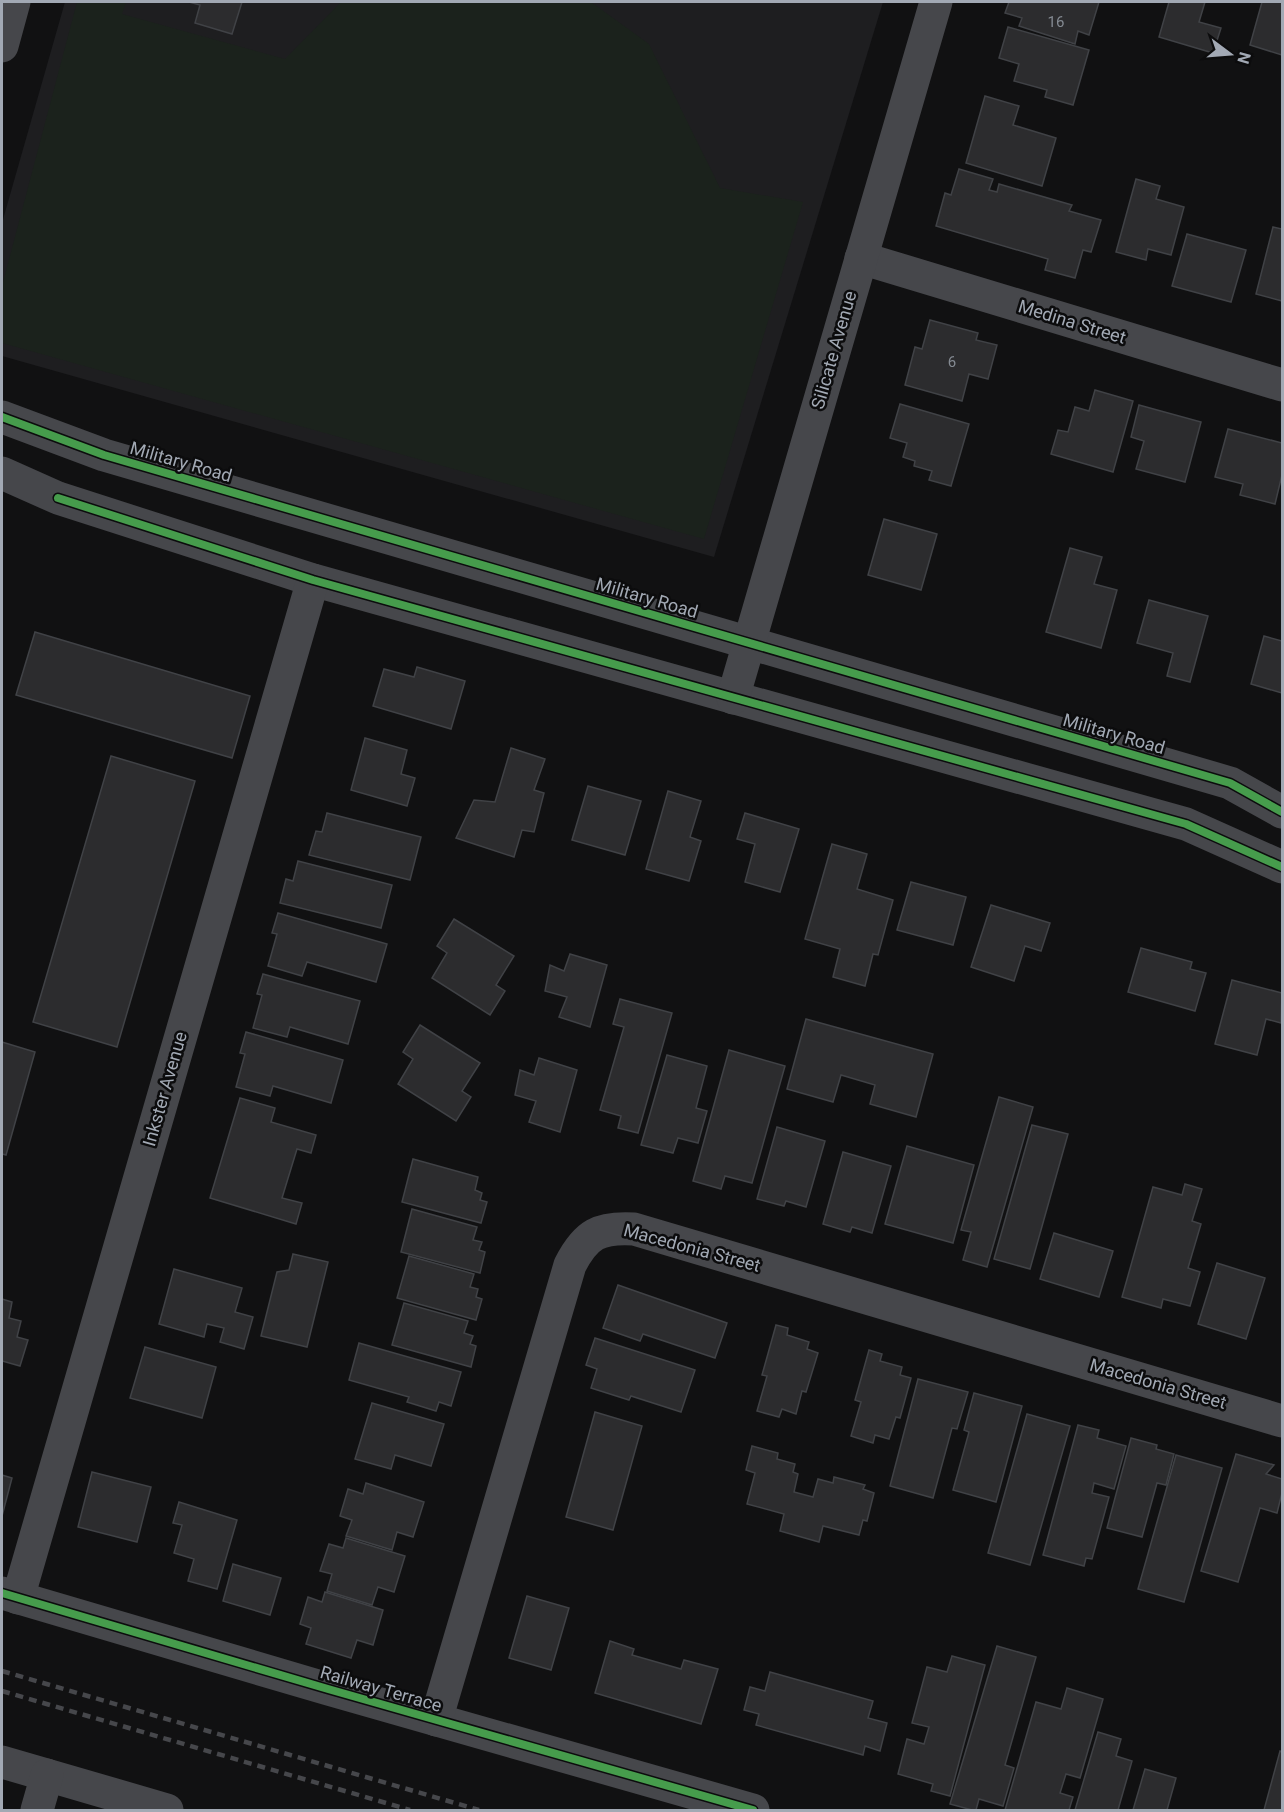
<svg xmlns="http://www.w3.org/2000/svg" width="1284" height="1812" font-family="Roboto,sans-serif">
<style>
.built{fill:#1e1e20}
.green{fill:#1b221c}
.building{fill:#2c2c2e;stroke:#404246;stroke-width:1.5}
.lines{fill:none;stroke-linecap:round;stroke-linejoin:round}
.minor{stroke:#46474b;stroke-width:33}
.rail{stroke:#46474b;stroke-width:4.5;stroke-dasharray:8 6;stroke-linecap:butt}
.cycleway-casing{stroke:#0c0c0d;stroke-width:11}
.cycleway{stroke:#469c4c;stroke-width:8}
.labels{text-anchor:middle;stroke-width:5;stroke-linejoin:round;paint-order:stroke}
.number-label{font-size:15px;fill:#848a92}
.street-label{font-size:18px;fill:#a2a9b4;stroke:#0c0c0d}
</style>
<rect width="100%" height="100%" fill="#111112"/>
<path class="built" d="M65,2H883L714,557L2,356V223Z"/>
<path class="green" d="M77,2H126L122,14L285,59L341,2H591L649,44L720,188L803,202L704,539L2,343V286Z"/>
<g class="building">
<path d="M189,2H242L232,34L195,23L200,5Z"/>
<path d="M1009,2H1099L1089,35L1078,31L1075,44L1019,26L1022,18L1005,13Z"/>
<path d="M1169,2H1205L1199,22L1221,28L1213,53L1159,37Z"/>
<path d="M1262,2H1282V55L1250,45Z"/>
<path d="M1008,27L1089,50L1073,105L1045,97L1047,90L1014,81L1019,64L999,58Z"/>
<path d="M985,96L1019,106L1013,125L1056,138L1042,186L966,163Z"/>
<path d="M959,169L993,179L989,190L997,192L999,184L1072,205L1069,211L1101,220L1091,252L1083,250L1075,278L1045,270L1048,259L936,226L945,193L951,195Z"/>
<path d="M1136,179L1160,186L1156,199L1184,207L1171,255L1148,249L1146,260L1116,252Z"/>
<path d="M1273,227L1282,229V301L1256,294Z"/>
<path d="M1187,234L1246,250L1231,302L1172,286Z"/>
<path d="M930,320L978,333L976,340L997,345L988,379L969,374L962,401L905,385L915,347L922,349Z"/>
<path d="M1095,390L1133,401L1113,472L1051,454L1058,430L1068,432L1075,407L1089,411Z"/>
<path d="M900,404L969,424L951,486L929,480L932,471L914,466L915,461L903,457L907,443L890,438Z"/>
<path d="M1139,405L1201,422L1185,482L1136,469L1144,441L1131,437Z"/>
<path d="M1228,429L1282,443V475L1275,504L1240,495L1243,484L1215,477Z"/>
<path d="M884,519L937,534L921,590L868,575Z"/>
<path d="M1070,548L1102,557L1094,584L1117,590L1101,648L1046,632Z"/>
<path d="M1149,600L1208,616L1190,682L1167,676L1173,653L1137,643Z"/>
<path d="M35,632L250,696L232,758L16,695Z"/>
<path d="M1264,636L1282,641V693L1251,684Z"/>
<path d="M417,667L465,681L451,729L373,706L384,669L414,677Z"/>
<path d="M365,738L407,750L401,774L415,778L407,806L351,790Z"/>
<path d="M511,748L545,759L534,790L544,793L534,832L522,830L514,857L456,838L474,800L495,802Z"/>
<path d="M111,756L195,781L117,1047L33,1022Z"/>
<path d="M588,786L641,801L625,855L572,840Z"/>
<path d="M668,791L701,801L690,837L701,841L689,881L646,869Z"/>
<path d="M327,813L421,837L410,880L309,855L316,831L322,832Z"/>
<path d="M745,813L799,829L780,892L745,882L755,844L737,839Z"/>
<path d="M832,844L867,854L857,889L893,900L878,955L873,954L865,986L833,977L840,949L805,939Z"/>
<path d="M298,861L392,885L381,928L280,903L286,879L293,881Z"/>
<path d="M911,882L966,897L953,945L897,930Z"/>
<path d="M991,905L1050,923L1041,951L1025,946L1014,981L971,967Z"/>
<path d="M278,913L387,944L376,982L307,962L302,976L268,966L277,934L272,933Z"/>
<path d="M454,919L514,956L496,985L505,991L490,1015L432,978L447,953L437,946Z"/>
<path d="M1141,948L1192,962L1190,969L1206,973L1195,1011L1128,992Z"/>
<path d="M570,954L607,965L590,1027L559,1017L567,997L545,991L550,965L564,971Z"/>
<path d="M263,974L360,1001L348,1044L290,1027L287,1037L253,1028L262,995L257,994Z"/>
<path d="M1232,980L1282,993L1281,1023L1266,1019L1257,1055L1215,1044Z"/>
<path d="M620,999L672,1013L638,1133L618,1128L621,1116L600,1110L624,1027L613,1024Z"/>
<path d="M806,1019L933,1054L916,1117L870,1104L875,1085L841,1075L833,1102L787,1089Z"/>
<path d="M420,1025L480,1063L462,1091L471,1097L456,1121L398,1084L413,1059L403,1052Z"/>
<path d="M246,1032L343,1060L331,1103L273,1086L270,1096L236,1087L245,1054L240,1053Z"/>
<path d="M2,1042L35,1052L6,1155L2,1154Z"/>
<path d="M729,1050L785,1066L752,1183L725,1176L721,1189L693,1181Z"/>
<path d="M667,1055L707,1066L696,1108L707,1111L698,1143L678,1138L673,1153L641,1145Z"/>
<path d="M539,1058L577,1070L560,1132L529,1122L536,1101L515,1095L520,1070L534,1075Z"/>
<path d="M999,1097L1033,1107L987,1267L963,1260L971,1232L961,1230Z"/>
<path d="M240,1098L275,1108L271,1122L316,1135L311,1153L297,1149L282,1198L302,1203L296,1224L210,1198Z"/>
<path d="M1032,1125L1068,1134L1030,1269L994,1259Z"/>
<path d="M777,1127L825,1141L806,1207L786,1201L784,1206L757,1199Z"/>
<path d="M907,1146L974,1165L953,1243L885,1224Z"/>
<path d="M843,1152L891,1166L872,1233L852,1227L850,1232L823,1224Z"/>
<path d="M413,1159L478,1177L475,1190L482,1193L480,1200L487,1202L481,1223L402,1202Z"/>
<path d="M1185,1184L1202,1189L1192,1221L1201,1224L1188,1268L1200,1272L1190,1306L1163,1299L1161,1308L1122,1297L1153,1187L1182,1195Z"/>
<path d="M412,1209L477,1227L473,1240L482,1242L479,1250L485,1252L480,1273L401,1252Z"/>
<path d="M1054,1233L1113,1251L1099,1297L1040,1279Z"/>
<path d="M293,1254L328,1262L307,1347L261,1336L277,1272L289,1270Z"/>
<path d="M409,1256L474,1274L470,1287L478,1289L476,1297L482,1299L476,1320L397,1298Z"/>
<path d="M1217,1263L1265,1278L1246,1339L1198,1324Z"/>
<path d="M174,1269L242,1288L235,1312L253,1317L244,1349L220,1342L224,1328L207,1324L204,1337L159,1324Z"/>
<path d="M618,1285L727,1323L715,1358L643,1334L640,1341L603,1328Z"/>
<path d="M2,1299L12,1302L9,1318L21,1321L17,1337L28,1340L20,1366L2,1361Z"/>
<path d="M404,1303L468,1321L464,1333L473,1336L470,1344L476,1346L471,1367L392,1345Z"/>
<path d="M776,1325L788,1328L787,1335L809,1342L807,1349L818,1353L806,1392L802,1391L796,1414L782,1409L779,1417L757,1411L767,1376L762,1375Z"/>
<path d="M595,1338L695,1370L681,1412L631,1396L629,1400L591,1388L597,1369L586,1365Z"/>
<path d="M359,1343L461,1372L451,1406L439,1402L436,1411L407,1402L409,1397L349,1380Z"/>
<path d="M145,1347L216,1367L202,1418L130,1398Z"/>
<path d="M869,1350L882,1354L880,1361L902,1367L900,1375L911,1378L900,1418L896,1417L889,1439L875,1435L873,1443L851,1436L861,1402L855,1400Z"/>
<path d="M918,1379L968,1392L957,1429L952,1428L933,1498L890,1486Z"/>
<path d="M974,1393L1022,1406L996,1502L953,1490L969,1432L964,1430Z"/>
<path d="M372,1403L444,1424L431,1466L395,1455L391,1469L355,1459Z"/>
<path d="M595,1412L642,1426L613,1530L566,1517Z"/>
<path d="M1027,1414L1070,1426L1030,1565L988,1553Z"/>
<path d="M1078,1425L1099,1430L1097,1438L1126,1446L1114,1489L1094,1483L1092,1493L1109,1497L1092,1559L1086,1558L1084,1566L1043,1555Z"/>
<path d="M1131,1438L1157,1445L1156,1449L1174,1454L1166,1485L1157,1483L1142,1537L1107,1528Z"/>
<path d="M752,1446L778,1453L777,1459L795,1464L793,1472L798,1474L794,1492L813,1497L818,1479L833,1483L834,1477L865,1485L863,1489L874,1493L867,1521L863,1520L859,1535L823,1526L819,1542L780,1531L784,1514L747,1504L755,1473L746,1470Z"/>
<path d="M1236,1454L1274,1465L1266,1474L1282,1479V1493L1277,1513L1260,1508L1238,1582L1201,1571Z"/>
<path d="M1176,1455L1222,1468L1184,1602L1138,1589Z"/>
<path d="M92,1472L151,1487L137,1542L78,1527Z"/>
<path d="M2,1475L12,1478L2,1516Z"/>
<path d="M366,1483L424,1502L413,1537L397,1532L392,1550L346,1536L352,1520L340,1516L348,1489L363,1494Z"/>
<path d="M179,1502L237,1520L217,1589L188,1581L194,1559L174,1553L182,1525L173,1523Z"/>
<path d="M346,1538L405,1556L394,1592L378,1587L372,1605L327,1591L332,1574L320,1571L329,1544L343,1548Z"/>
<path d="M233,1564L281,1578L270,1615L223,1601Z"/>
<path d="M325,1592L383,1610L373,1645L357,1640L351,1658L306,1644L311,1628L300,1624L308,1597L322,1602Z"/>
<path d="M527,1596L569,1608L551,1670L509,1658Z"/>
<path d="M610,1641L634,1649L632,1655L681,1669L684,1660L718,1669L701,1724L595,1693Z"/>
<path d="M997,1646L1036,1657L1005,1765L1014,1768L1003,1806L979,1799L976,1810H972L950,1804Z"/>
<path d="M952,1656L985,1665L950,1796L931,1791L933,1784L898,1774L907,1739L924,1744L929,1727L912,1723L927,1667L947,1672Z"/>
<path d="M770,1672L873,1701L868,1718L887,1723L880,1751L865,1746L863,1755L756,1725L759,1714L744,1710L750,1687L765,1691Z"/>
<path d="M1067,1688L1103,1699L1080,1778L1066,1774L1060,1793L1073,1797L1069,1810H1005L1036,1702L1061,1709Z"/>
<path d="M1098,1732L1121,1739L1116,1756L1132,1761L1118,1810H1075Z"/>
<path d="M1280,1751L1282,1752V1810H1264Z"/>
<path d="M1145,1769L1176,1778L1167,1810H1133Z"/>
</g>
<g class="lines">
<g class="minor">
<path d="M2,46L14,2"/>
<path d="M861,258L1282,385"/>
<path d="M2,417L104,455L1230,783L1282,812"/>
<path d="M2,473L58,498L313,580L1186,824L1282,867"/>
<path d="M733,698L936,2"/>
<path d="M2,1593L328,1689L753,1810"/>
<path d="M18,1598L313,580"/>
<path d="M436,1720L570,1265C586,1234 599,1227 634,1229L1282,1421"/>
<path d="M2,1762L167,1810"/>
<path d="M37,1810L47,1775"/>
</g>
<g class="rail">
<path d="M2,1671L479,1810"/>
<path d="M2,1691L410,1810"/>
</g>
<g class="cycleway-casing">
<g id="cycleway">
<path d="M2,417L104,455L1230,783L1282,812"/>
<path d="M58,498L313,580L1186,824L1282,867"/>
<path d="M2,1593L328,1689L753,1810"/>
</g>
</g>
<use href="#cycleway" class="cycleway"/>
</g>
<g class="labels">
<g class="number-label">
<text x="1056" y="27">16</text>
<text x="952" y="367">6</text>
</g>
<g class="street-label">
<text transform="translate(1072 322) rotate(17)" y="6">Medina Street</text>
<text transform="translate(834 350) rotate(-74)" y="6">Silicate Avenue</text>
<text transform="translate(181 462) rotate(16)" y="6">Military Road</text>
<text transform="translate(647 598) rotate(16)" y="6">Military Road</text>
<text transform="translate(1114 734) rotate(16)" y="6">Military Road</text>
<text transform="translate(165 1089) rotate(-74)" y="6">Inkster Avenue</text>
<text transform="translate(692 1248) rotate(15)" y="6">Macedonia Street</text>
<text transform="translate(1158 1384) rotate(16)" y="6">Macedonia Street</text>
<text transform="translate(381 1689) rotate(16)" y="6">Railway Terrace</text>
</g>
</g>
<rect width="1284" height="1812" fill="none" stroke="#a2a9b4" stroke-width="6"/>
<g transform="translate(1230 54) rotate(106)" stroke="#0c0c0d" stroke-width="4.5" paint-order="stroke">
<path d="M0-4.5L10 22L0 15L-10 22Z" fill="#a2a9b4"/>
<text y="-9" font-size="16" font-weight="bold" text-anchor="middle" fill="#a2a9b4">N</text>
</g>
</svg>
